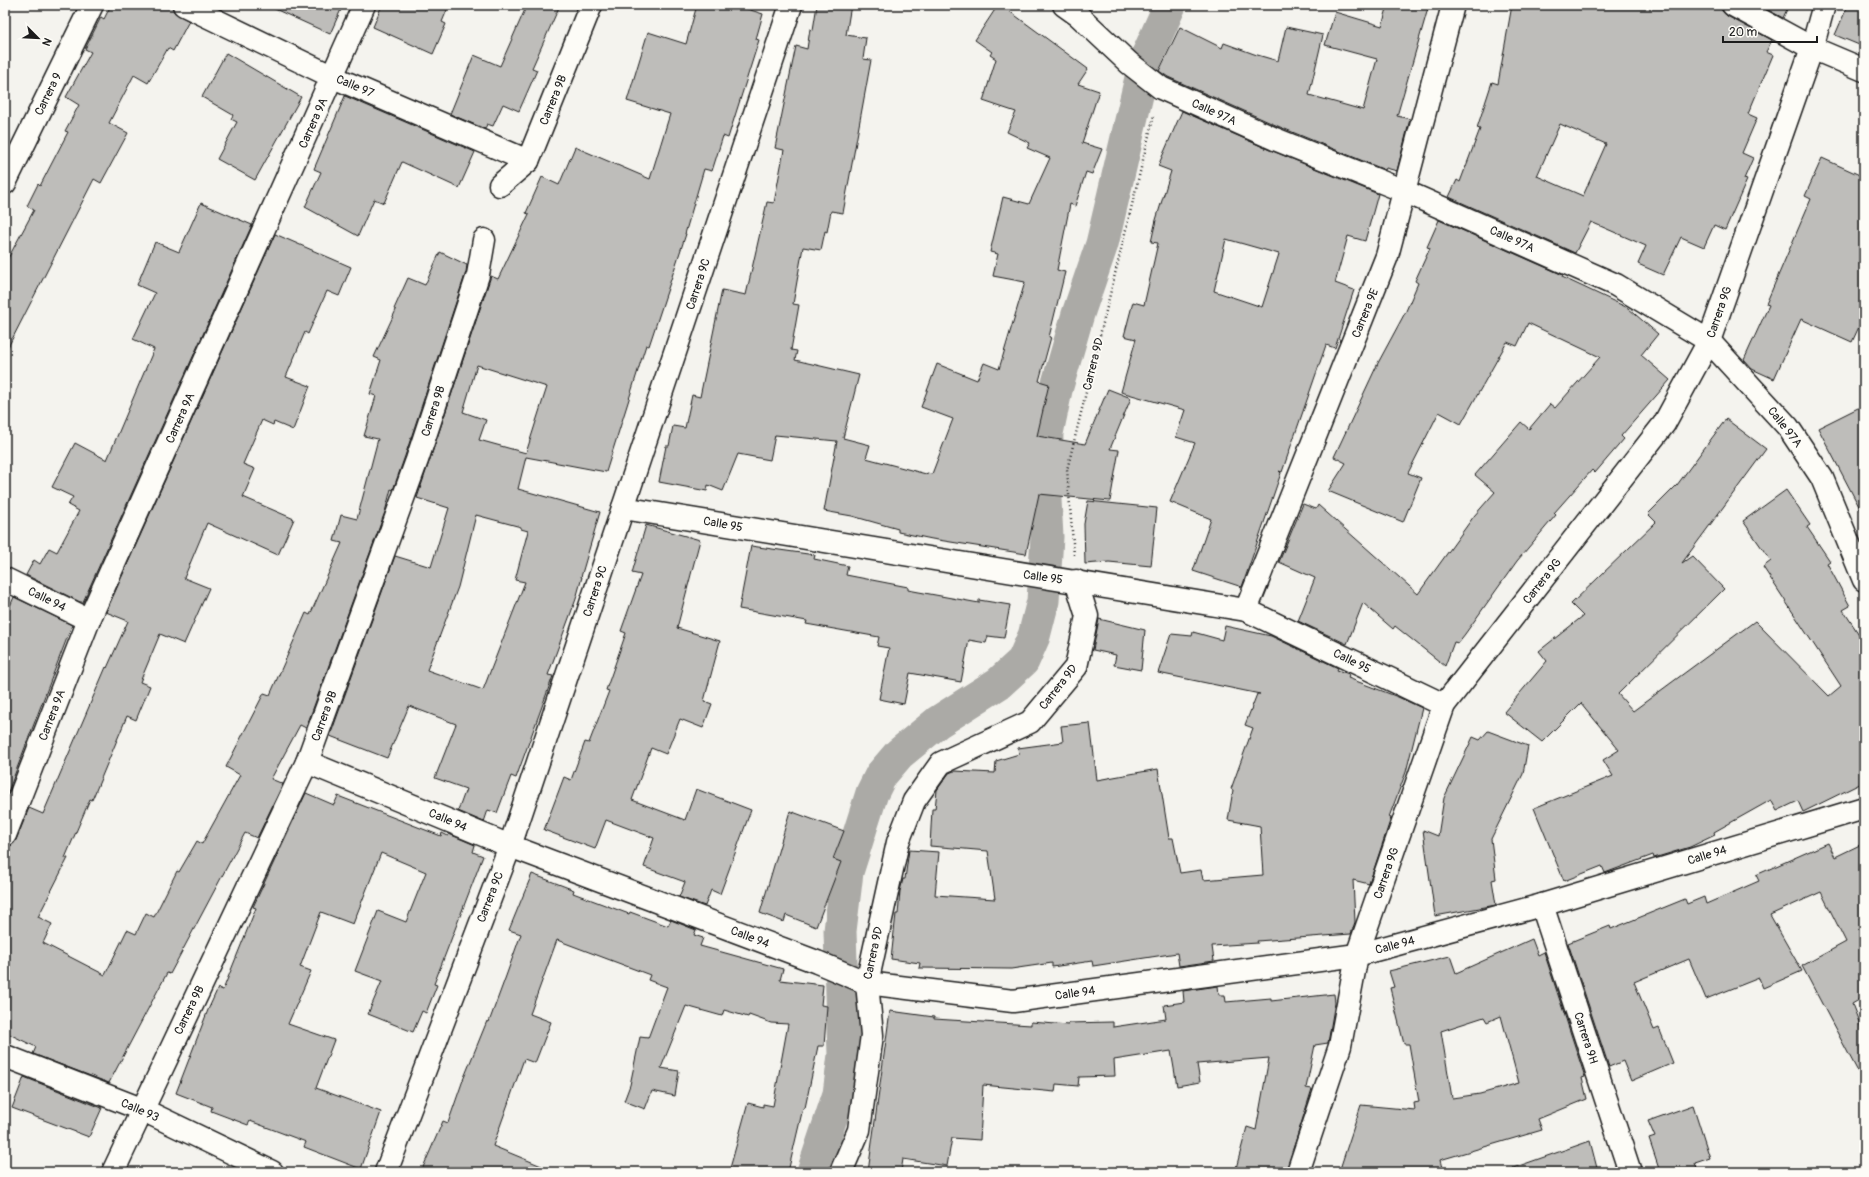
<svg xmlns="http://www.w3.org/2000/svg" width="1869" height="1177" font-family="Pangolin,sans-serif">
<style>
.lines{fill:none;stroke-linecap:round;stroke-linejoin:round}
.canal{stroke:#abaaa6;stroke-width:33}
.building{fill:#bebdba;stroke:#1c1c1c;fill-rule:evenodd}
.street-casing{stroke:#1c1c1c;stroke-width:25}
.secondary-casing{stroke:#1c1c1c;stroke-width:25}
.path{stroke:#1c1c1c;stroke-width:2.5;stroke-dasharray:1 3;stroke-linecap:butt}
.street{stroke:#fdfcf7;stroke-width:22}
.secondary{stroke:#fdfcf7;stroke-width:22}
.labels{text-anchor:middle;stroke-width:3.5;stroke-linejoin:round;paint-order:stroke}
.street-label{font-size:12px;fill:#1c1c1c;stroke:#fdfcf7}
</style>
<rect width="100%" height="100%" fill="#f4f3ee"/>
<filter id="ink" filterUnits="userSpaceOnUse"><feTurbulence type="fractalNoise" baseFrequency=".025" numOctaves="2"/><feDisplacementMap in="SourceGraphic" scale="8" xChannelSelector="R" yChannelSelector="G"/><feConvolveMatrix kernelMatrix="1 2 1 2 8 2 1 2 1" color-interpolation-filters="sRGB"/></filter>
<g filter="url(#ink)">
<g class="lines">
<path class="canal" d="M813,1172L839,1094L844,1055L840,931L847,872L872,793L881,775L899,754L938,722L999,683L1023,661L1034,636L1043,601L1047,537L1045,500L1047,433L1056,390L1078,314L1102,244L1145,61L1170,5"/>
</g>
<g class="building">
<path d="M111,5H172L174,12L189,21L173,51L168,48L148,83L134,75L109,123L128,133L101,183L94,179L5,353V264L34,210L27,206L38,184L40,186L68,132L65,131L79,105L66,97L91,52L85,49L101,17L104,19Z"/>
<path d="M266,5H343L330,34Z"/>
<path d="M382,5H449L442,22L446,24L433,54L373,27Z"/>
<path d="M527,5H560L532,68L537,70L519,111L503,104L493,126L487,124L485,129L450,114L474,55L500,66Z"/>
<path d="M697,5H735L763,14L756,39L759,40L728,138L723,136L712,171L704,169L685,234H686L649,346L646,345L606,472L526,457L518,489L600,512L581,577H582L576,599L548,675L553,676L516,778L511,776L497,813L488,810L484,822L458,811L466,789L435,778L456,724L409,706L387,758L330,736L395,556L431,567L449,508L417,498L491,276L498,279L529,214L526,213L542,177L559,185L575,147L650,179L670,114L627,101L648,32L686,44ZM477,365L547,387L526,453L479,440L486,420L463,412ZM476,515L521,527V529L528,531L515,580L525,582L483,690L427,670L458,587Z"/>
<path d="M817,5H851L846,35L866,38L863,59L871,60L843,213L831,211L827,232L825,231L821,250L803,247L793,304L799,305L791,350L797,351L795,360L859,375L843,438L870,445L866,458L926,474L927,473L932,474L953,419L921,407L937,364L977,380L984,363L999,369L1025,282L993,276L998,254L990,252L1003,197L1029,204L1050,158L1027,148L1030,143L1007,132L1016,112L983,101L996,59L990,55L992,52L975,40L998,5H1001L1088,69L1078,84L1099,91L1082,143L1102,149L1092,174L1086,172L1075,206L1070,204L1057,270L1065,272L1049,337H1051L1039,381L1049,384L1037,436L1085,444L1108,389L1131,398L1110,449L1119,450L1110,501L1039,494L1026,554L932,539L898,532V529L852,516L824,511L837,441L775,435L770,460L738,454L723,491L708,485L707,491L659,482L666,446H669L673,426L685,428L692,395L700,397L722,290L746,295L767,202L774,203L784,150L775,148L796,46L807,49L810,29L813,30Z"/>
<path d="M1388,5H1429L1397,116L1410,119L1397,171L1386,168L1385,170L1280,127L1168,77L1159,71L1180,27L1222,48L1224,43L1254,54L1278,61L1286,27L1323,35L1309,95L1363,110L1377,59L1325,45L1335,12L1382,26Z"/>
<path d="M1512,5H1721L1722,11L1727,16L1772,40L1766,52L1773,55L1748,114L1757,118L1742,153L1753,158L1744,179L1747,180L1725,230L1714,225L1704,247L1681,237L1663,275L1638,264L1646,246L1591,222L1575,253L1449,197L1457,180L1460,182L1480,129L1477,128L1492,82L1498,84ZM1560,124L1606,144L1583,196L1537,176Z"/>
<path d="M1759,5H1789L1783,18Z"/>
<path d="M1848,5H1864V47L1835,35Z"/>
<path d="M226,53L301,97L255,180L217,159L237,122L231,119L233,115L202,97Z"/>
<path d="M345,96L475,152L459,188L402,162L384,203L374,199L358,236L305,207L321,172L314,169Z"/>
<path d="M1182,111L1270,150L1378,194L1365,241L1348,236L1335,283L1354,290L1335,348L1326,345L1282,472L1279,471L1281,473L1242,587L1193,571L1211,519L1170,502L1195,443L1176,437L1185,410L1121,392L1136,339L1124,336L1133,302L1144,305L1158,243L1151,242L1156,220L1171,171L1158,166ZM1226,239L1279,254L1262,307L1214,291Z"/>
<path d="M1822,158L1864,177V316L1852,342L1801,319L1774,379L1752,369L1744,360L1769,305L1766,304L1811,199L1805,196Z"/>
<path d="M201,203L252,225L83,602H80L26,575L34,560L40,564L49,548L57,552L79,511L68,505L73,497L52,487L75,443L107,460L154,349L133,339L155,293L137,285L155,242L179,252Z"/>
<path d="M1439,220L1563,275L1562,277L1628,308L1658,334L1641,355L1670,380L1621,436L1624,439L1595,473L1592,470L1554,513L1556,515L1517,561L1465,634L1458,643L1454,642L1445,666L1395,626L1393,629L1363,603L1347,644L1298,621L1315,578L1279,562L1303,504L1316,509L1318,505L1418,594L1474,516L1495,492L1475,475L1521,422L1529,429L1550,404L1555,408L1600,357L1528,323L1517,346L1507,342L1461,424L1439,412L1408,473L1421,478L1403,522L1328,491L1346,463L1334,457L1378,363L1406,311L1418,283L1415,281L1430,248L1427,247Z"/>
<path d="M275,234L351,267L339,296L327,291L308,334L305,332L286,377L310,386L293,430L274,422L273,425L262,420L243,464L255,469L243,497L294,519L278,555L207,523L184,578L209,588L184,644L160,634L140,682L150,686L136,720L127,716L92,800L90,799L65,858H68L38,917L52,924L43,943L105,975L127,930L136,934L146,913L154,917L177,871L179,872L197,841L202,844L240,775L226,767L264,693L270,695L306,613L310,615L342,543L334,541L341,515L357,519L378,439L364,436L376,396L370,394L381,360L374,357L396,310L394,309L408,278L425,285L440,252L467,265L466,272L405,456L393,490L391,489L385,512L306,728L300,725L271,779L283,784L257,838L245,833L170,974L167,973L109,1083L33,1054L36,1047L5,1032V847L12,845L16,840L29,808L43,814L106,667L107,668L128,621L106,612Z"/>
<path d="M1864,405V516L1818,428Z"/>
<path d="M1726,419L1766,449L1682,563L1692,556L1724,589L1618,694L1633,711L1755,621L1829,696L1841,686L1763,567L1771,561L1743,521L1786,490L1810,525L1807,527L1830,561L1827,563L1850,606L1843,610L1864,642V782L1803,812L1798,801L1777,811L1771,800L1714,832L1715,835L1690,847L1654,858L1653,855L1605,873L1602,866L1564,881L1534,808L1613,776L1603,760L1619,750L1581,703L1542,742L1504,712L1547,661L1539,651L1583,616L1571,604L1656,522L1648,514L1677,485Z"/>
<path d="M1088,501L1157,508L1151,566L1109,562L1085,564L1084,524Z"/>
<path d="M646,525L700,540L677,628L720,641L704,701L712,704L703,728L680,719L666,754L651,748L632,800L685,820L696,789L751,810L720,894L711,890L705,906L679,897L685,882L644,867L654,838L606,820L595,849L544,830L564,777L571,780L585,742L589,743L609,691L606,690L626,633L621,631L641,575L632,573Z"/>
<path d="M751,546L815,555L814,559L848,566L846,575L908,587V590L979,603V600L1010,605L1004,638L988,636L986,643L969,640L961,682L910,673L904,704L879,699L889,648L877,646L879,637L806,624L807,621L739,609Z"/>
<path d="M14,597L72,625L6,797L5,618Z"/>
<path d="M1099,619L1145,630L1141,670L1114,665L1116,655L1093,650Z"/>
<path d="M1225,626L1271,636L1338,668L1337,670L1349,674L1348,678L1398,697L1422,708L1406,772L1389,817L1391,818L1369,884L1353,880L1355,922L1351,934L1257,941L1258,943L1212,946L1214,961L1179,966L1177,953L1093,966L1092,961L1052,967V963L1011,969L919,968L920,963L891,959L896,914H898L900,891L903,879H905L909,850L939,852L935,895L995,899L988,851L930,846L932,809H935L937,790L949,773L954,771L995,773L996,761L1019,754L1018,748L1063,742L1061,726L1090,723L1097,780L1158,769L1169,838H1173L1180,873L1201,870L1203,880L1263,875L1260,826L1228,820L1233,790L1231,789L1253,728L1245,725L1257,694H1260L1158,673L1171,634L1192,636L1193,632L1222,640Z"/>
<path d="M1488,731L1528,746L1523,774L1491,839L1496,879L1492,880L1496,905L1435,916L1423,830L1438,836L1444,798L1473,737L1480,740Z"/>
<path d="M306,793L334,805L338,796L441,836L442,833L448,836L449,834L475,845L473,852L483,856L434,984L437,985L426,1013L422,1011L413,1032L368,1014L382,981L355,971L378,911L406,922L426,872L381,853L353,924L321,912L300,967L311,971L288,1024L334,1040L316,1088L381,1112L361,1169L304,1147L306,1142L250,1121L248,1125L211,1111L212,1107L176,1093L208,1010L218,988L223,990L256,908L253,907Z"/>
<path d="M790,811L844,831L833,859L841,862L816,927L786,915L784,922L760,913Z"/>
<path d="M1828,843L1835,857L1864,843V997L1852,1004L1864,1035V1083L1802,966L1846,942L1821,892L1770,915L1802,971L1763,988L1759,978L1706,999L1689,959L1634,982L1654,1030L1659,1028L1673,1063L1631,1081L1623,1061L1609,1067L1568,943L1610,926L1611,929L1685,899L1687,904L1704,897L1706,904L1759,881L1756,875Z"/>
<path d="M532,874L574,890L573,893L629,914L630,912L668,926L671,920L696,930L694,935L703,938L700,946L783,969L780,980L823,985L821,1005L827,1006L824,1046H818L805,1108H803L788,1172H729L748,1103L763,1107V1104L773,1106L788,1024L771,1023L749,1015L748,1017L724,1010L722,1016L686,1006L661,1068L679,1071L675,1096L652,1091L645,1109L624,1101L630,1085L640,1037L648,1038L667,987L648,980L650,975L557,940L530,1014L551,1022L535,1063L524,1059L493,1146L556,1172H421L443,1121L448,1123L463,1080L487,1021L489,1022L506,976L521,934L509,930Z"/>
<path d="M1532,939L1538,955L1544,952L1585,1077L1582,1078L1587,1099L1538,1119L1542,1130L1440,1160L1443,1172H1339L1361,1105L1415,1110L1414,1103L1419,1102L1409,1044H1404L1390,988L1394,987L1389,971L1450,956L1456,973ZM1501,1016L1519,1083L1480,1094L1452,1098L1441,1031L1484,1017L1487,1022Z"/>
<path d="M1218,986L1219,995H1225L1226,1002L1271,998V1001L1334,994L1335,1002L1328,1043L1315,1045L1306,1088L1312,1089L1311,1092L1286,1172H1235L1247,1127L1256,1130L1269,1058L1197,1064L1200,1082L1177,1086L1171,1051L1114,1060L1115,1076L1079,1077L1078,1086L1056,1084L1055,1092L983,1085L980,1140L952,1138L947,1166L903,1159L901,1172H868L890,1011L934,1017V1019L1031,1025V1022L1068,1025V1023L1113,1022V1027L1166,1019L1164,1005L1184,1002L1183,991Z"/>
<path d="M24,1077L102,1108L89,1137L12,1108Z"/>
<path d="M1693,1105L1710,1158L1695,1163L1698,1172H1660L1649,1139L1655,1137L1648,1121Z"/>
<path d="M1590,1141L1598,1172H1514L1513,1168Z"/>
</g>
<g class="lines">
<g class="street-casing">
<g id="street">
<path d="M184,5L333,77L528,161"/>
<path d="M1064,5L1078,15L1129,63L1161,88L1275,139L1404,191L1616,285L1709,341L1788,427L1822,478L1864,580"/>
<path d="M1733,5L1812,48L1864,70"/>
<path d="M5,183L92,5"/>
<path d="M500,185L528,161L591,5"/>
<path d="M623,508L1246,610L1444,705"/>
<path d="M5,579L89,620"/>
<path d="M1246,610L1387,256L1453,5"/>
<path d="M307,762L510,846L817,962L867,983L1013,1001L1357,955L1542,905L1864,808"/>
<path d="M5,835L89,620L364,5"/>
<path d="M1542,905L1630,1172"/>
<path d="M5,1056L141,1109L272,1172"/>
<path d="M113,1172L307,762L417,460L478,275L484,240"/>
<path d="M386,1172L510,846L791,5"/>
<path d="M841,1172L859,1130L872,1035L867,983L898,842L914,801L941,763L1030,722L1076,667L1087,616L1076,581"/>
</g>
</g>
<g class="secondary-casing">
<path id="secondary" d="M1298,1172L1340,1046L1357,955L1444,705L1664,424L1709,341L1812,48L1824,5"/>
</g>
<path class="path" d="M1074,555L1067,470L1154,115"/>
<use href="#street" class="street"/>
<use href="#secondary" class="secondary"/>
</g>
</g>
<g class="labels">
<g class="street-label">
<text transform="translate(355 86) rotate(23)" y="4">Calle 97</text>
<text transform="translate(48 94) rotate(-64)" y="4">Carrera 9</text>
<text transform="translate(553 100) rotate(-68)" y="4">Carrera 9B</text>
<text transform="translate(1214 112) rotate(24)" y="4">Calle 97A</text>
<text transform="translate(313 123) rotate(-66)" y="4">Carrera 9A</text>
<text transform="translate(1512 239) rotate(24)" y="4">Calle 97A</text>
<text transform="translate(698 284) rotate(-72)" y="4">Carrera 9C</text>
<text transform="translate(1719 312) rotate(-71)" y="4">Carrera 9G</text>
<text transform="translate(1365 313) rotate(-68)" y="4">Carrera 9E</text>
<text transform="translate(1093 364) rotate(-76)" y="4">Carrera 9D</text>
<text transform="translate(433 411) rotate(-72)" y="4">Carrera 9B</text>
<text transform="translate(180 418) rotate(-66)" y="4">Carrera 9A</text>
<text transform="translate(1785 427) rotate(52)" y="4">Calle 97A</text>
<text transform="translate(723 524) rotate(10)" y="4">Calle 95</text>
<text transform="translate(1043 577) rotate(8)" y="4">Calle 95</text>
<text transform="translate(1542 581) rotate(-52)" y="4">Carrera 9G</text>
<text transform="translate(595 591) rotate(-72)" y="4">Carrera 9C</text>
<text transform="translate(47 599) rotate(26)" y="4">Calle 94</text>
<text transform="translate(1352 661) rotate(26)" y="4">Calle 95</text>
<text transform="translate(1058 687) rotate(-52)" y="4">Carrera 9D</text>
<text transform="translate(52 715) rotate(-69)" y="4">Carrera 9A</text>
<text transform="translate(324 716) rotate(-70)" y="4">Carrera 9B</text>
<text transform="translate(448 820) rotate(23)" y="4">Calle 94</text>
<text transform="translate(1707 855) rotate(-17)" y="4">Calle 94</text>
<text transform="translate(1386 873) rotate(-71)" y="4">Carrera 9G</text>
<text transform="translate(490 897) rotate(-69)" y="4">Carrera 9C</text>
<text transform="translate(750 937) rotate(21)" y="4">Calle 94</text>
<text transform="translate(1395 945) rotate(-15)" y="4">Calle 94</text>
<text transform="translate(873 953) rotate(-78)" y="4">Carrera 9D</text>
<text transform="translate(1075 993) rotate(-8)" y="4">Calle 94</text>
<text transform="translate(189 1010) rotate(-64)" y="4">Carrera 9B</text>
<text transform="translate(1586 1038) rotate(72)" y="4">Carrera 9H</text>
<text transform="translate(140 1110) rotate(23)" y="4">Calle 93</text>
</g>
</g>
<rect width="1869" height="1177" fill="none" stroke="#fdfcf7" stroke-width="20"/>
<rect x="10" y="10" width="1849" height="1157" fill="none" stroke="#1c1c1c" stroke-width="1.5" filter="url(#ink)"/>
<g transform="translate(38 38) rotate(114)" stroke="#fdfcf7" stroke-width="3" paint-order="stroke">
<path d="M0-3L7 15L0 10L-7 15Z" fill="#1c1c1c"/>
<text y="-6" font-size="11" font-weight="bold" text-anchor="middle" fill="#1c1c1c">N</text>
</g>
<path d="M1723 36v6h94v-6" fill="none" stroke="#1c1c1c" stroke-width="2"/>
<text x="1729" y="36" font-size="12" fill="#1c1c1c" stroke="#fdfcf7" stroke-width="3" paint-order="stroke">20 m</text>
</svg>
